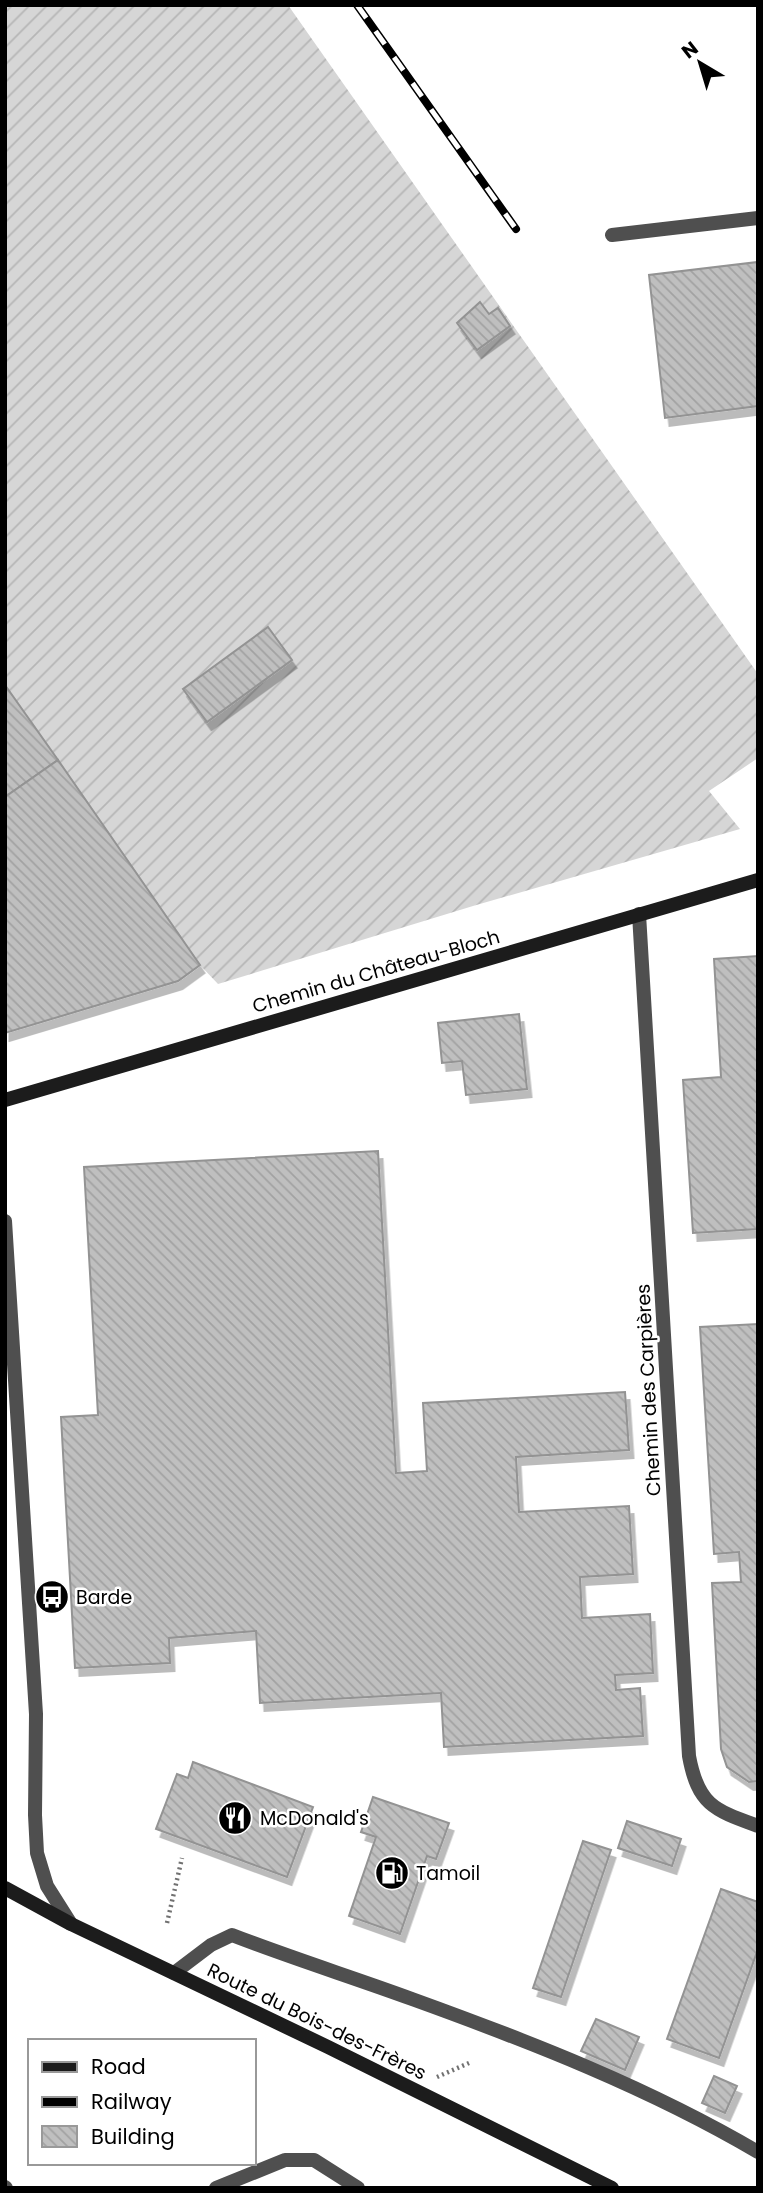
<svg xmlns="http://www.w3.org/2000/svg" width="763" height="2193" font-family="Poppins,sans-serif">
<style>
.garden{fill:url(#garden-furrows)}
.building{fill:url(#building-back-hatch);stroke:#939393;stroke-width:2;filter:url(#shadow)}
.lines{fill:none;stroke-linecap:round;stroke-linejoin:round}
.path{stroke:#717171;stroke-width:4.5;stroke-dasharray:2 3.5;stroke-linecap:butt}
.lane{stroke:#4f4f4f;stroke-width:14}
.street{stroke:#4f4f4f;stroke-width:14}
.secondary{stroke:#1c1c1c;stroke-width:14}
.rail-casing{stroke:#000;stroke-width:8}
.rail{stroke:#fff;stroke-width:5;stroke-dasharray:16;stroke-linecap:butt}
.labels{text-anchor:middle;stroke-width:5;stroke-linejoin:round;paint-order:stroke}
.street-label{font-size:19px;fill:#000;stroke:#fff}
.poi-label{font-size:19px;fill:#000;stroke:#fff;text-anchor:start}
</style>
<defs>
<pattern id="garden-furrows" width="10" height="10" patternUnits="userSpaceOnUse" patternTransform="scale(1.75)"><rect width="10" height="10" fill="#d6d6d6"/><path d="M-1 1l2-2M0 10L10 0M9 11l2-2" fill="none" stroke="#b6b6b6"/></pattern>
<pattern id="building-back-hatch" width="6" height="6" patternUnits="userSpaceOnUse" patternTransform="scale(1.75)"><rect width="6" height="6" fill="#bfbfbf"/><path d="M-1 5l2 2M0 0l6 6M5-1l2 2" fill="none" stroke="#a2a2a2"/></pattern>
<filter id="shadow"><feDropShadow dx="4.5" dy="8" stdDeviation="0" flood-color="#0004"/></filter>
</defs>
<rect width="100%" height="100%" fill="#fff"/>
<path class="garden" d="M5,5H288L758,674V758L709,791L740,829L473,906L218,984L200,965L5,685Z"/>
<g class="building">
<path d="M758,262V406L665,418L649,275Z"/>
<path d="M480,302L489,314L498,308L510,326L477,350L457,323Z"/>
<path d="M268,627L292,660L207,722L183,689Z"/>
<path d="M5,685L58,760L5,797Z"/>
<path d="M58,760L200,965L178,981L5,1033V797Z"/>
<path d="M758,956V1229L693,1233L683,1080L721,1077L714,959Z"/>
<path d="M519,1014L527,1089L466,1095L462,1061L442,1063L438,1023Z"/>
<path d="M378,1151L396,1473L427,1471L423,1403L625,1392L629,1450L516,1457L519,1512L629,1506L633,1574L580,1577L582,1618L650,1614L653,1673L615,1675L616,1690L640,1688L643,1736L444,1747L441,1693L260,1703L256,1631L169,1638L170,1663L75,1668L61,1417L98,1415L84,1167Z"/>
<path d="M758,1324V1781L749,1782L727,1767L721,1749L712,1583L741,1582L739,1552L714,1554L700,1327Z"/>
<path d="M193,1762L313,1807L287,1877L156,1829L177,1774L188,1778Z"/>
<path d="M373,1797L449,1823L436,1859L427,1856L400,1934L349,1916L376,1837L361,1832Z"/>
<path d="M627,1821L681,1839L672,1866L618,1848Z"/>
<path d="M583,1841L611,1850L561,1997L533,1988Z"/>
<path d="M721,1889L758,1902V1949L719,2058L667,2039Z"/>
<path d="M596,2019L639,2037L625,2070L581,2051Z"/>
<path d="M714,2076L737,2086L725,2113L702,2103Z"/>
</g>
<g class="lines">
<g class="path">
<path d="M167,1923L182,1858"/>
<path d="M437,2077L469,2063"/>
</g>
<g class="lane">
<path d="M612,235L758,218"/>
<path d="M174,1973L211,1945L232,1935C291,1958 352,1977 412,1999C531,2042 649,2088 758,2152"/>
</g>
<g class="street">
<path d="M639,914L689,1756C698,1805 714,1810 758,1826"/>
<path d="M5,1221L36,1714L35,1815L37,1853L47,1886L71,1924"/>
<path d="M5,2187L6,2188"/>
<path d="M216,2188L285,2160H314L358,2188"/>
</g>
<g class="secondary">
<path d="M5,1100L758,880"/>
<path d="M5,1888L71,1924L328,2047L612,2188"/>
</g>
<g class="rail-casing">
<path id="rail" d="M357,5L516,229"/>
</g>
<use href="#rail" class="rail"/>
</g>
<defs>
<g id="bus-disc" transform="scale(1.75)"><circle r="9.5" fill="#000" stroke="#fff"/><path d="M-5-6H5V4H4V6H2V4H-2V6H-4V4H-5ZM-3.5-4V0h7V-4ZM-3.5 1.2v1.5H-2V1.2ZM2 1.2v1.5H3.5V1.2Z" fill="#fff"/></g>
<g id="restaurant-disc" transform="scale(1.75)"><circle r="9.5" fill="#000" stroke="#fff"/><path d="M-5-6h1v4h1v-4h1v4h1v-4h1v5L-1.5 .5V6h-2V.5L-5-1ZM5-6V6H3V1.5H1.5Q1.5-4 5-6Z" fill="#fff"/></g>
<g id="fuel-disc" transform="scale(1.75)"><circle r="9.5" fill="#000" stroke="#fff"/><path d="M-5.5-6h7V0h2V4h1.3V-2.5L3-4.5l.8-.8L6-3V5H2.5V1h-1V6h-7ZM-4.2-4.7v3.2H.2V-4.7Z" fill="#fff"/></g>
</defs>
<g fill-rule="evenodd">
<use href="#bus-disc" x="52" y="1597"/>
<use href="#restaurant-disc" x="235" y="1818"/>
<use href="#fuel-disc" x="392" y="1873"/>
</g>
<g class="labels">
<g class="street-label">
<text transform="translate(376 971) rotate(-16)" y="7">Chemin du Château-Bloch</text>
<text transform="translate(648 1390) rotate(-93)" y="7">Chemin des Carpières</text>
<text transform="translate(317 2021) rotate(26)" y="7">Route du Bois-des-Frères</text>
</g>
<g class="poi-label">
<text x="76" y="1604">Barde</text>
<text x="260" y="1825">McDonald's</text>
<text x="416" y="1880">Tamoil</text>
</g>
</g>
<rect width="763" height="2193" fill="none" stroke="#000000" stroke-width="14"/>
<rect x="28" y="2039" width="228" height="126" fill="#ffffff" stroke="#999999" stroke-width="2"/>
<rect x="42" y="2062" width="35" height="10" fill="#1c1c1c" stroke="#999999" stroke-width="2"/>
<text x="91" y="2074" font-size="21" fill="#000000">Road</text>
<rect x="42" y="2097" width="35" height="10" fill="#000000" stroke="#999999" stroke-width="2"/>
<text x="91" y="2109" font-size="21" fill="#000000">Railway</text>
<rect x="42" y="2126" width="35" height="21" fill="url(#building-back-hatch)" stroke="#999999" stroke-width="2"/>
<text x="91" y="2144" font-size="21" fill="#000000">Building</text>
<g transform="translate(700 63) rotate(322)" stroke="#ffffff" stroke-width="5" paint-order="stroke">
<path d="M0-5L12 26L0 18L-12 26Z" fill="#000000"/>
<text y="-10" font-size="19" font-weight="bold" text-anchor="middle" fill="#000000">N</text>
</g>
</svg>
